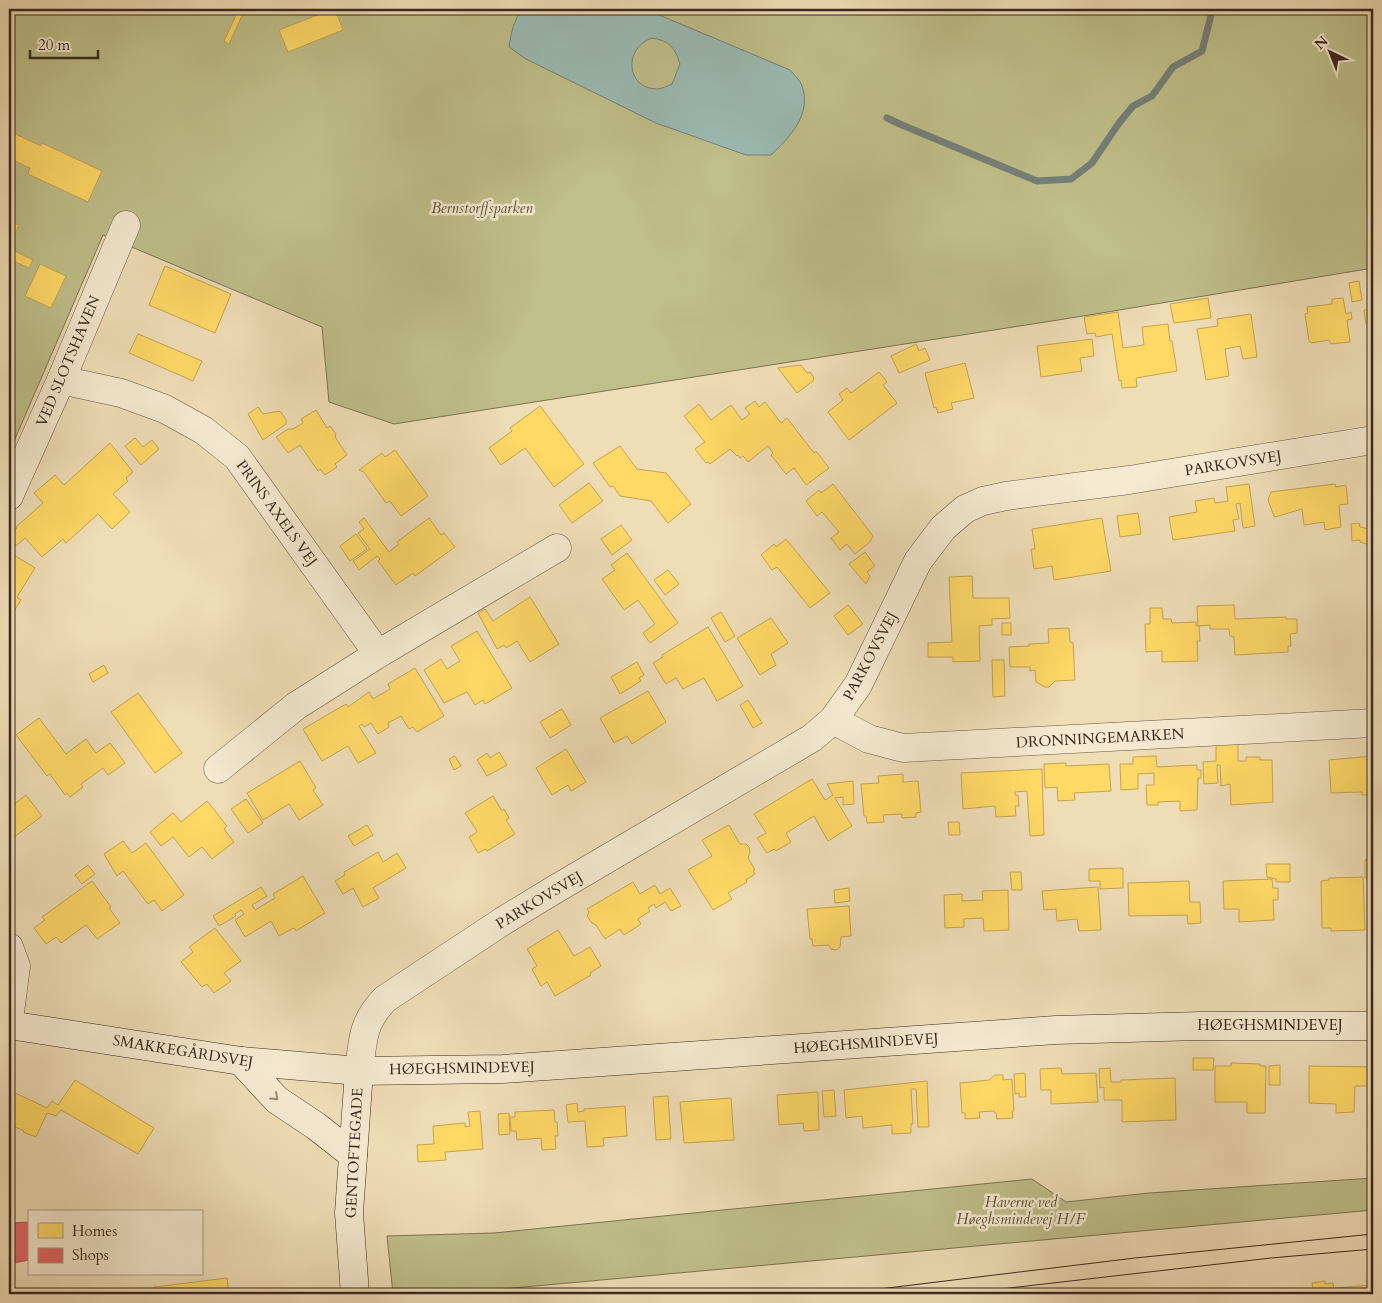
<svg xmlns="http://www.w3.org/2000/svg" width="1382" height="1303" font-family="Cardo,serif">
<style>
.green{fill:#bfbf8a;stroke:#7d7455}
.water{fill:#9bbbb4;stroke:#758079;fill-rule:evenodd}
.homes{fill:#ffd966;stroke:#c4a451}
.shops{fill:#e06666;stroke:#ae5351}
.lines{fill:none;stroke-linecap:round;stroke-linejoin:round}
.stream{stroke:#758079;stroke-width:7}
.street-casing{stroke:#685546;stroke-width:29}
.secondary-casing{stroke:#3b2820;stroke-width:29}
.street{stroke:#f5e9d0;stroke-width:28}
.secondary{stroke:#f5e9d0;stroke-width:28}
.tram{stroke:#3b2820;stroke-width:1}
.oneway{stroke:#988878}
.labels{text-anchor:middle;stroke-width:5;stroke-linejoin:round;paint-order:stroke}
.park-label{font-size:15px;font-style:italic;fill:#5c4e3a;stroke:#f5e9d0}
.street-label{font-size:15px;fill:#3b2820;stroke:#f5e9d0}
</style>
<rect width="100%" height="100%" fill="#efddb6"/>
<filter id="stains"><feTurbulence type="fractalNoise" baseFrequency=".004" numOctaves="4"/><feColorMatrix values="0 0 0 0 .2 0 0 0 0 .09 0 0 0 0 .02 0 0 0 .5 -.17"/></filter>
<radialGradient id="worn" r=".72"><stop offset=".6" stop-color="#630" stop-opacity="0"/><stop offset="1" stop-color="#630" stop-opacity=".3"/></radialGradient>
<g class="green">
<path d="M9,9H1373V268L1077,317L394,424L329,402L322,327L103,235L9,453Z"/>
<path d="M1373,1178V1210L447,1294H393L387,1236L494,1233L1032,1179L1066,1202L1149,1193Z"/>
</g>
<path class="water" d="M522,9H645L790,70C794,75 800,80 802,86C812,114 790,137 771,155H746L656,123L526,59L509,47C511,33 514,20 522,9ZM652,38C670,41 675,48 680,64L672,84C667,86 662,89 657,89C627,89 622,49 652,38Z"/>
<g class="homes">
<path d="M239,9H245L229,44L224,41Z"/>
<path d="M333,9H335L343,30L288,52L279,30Z"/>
<path d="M9,131L41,146L42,143L102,171L88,202L28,174L30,168L9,158Z"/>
<path d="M9,221L19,225L9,247Z"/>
<path d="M15,251L33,260L29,268L11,260Z"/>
<path d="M40,264L66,276L51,308L25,296Z"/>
<path d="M165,266L231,294L215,333L149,305Z"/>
<path d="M1359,281L1362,300L1352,302L1349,283Z"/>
<path d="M1208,298L1211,318L1174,323L1170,304Z"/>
<path d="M1343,298L1346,314L1351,312L1352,319L1347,320L1350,342L1331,344L1329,340L1311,343L1309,341L1305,314L1308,313L1307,307L1332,304V299Z"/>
<path d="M1372,309L1373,323L1366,324L1364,310Z"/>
<path d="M1118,312L1123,348L1144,345L1142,327L1168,324L1170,341H1172L1177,371L1136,378L1137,387L1122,388L1121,380L1119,381L1112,334L1096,337L1095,333L1087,334L1084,317Z"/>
<path d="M1251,314L1257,357L1243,359L1240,346L1225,349L1229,376L1206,380L1197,329L1218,326L1217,319Z"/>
<path d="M138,334L202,361L193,381L129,353Z"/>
<path d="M1092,339L1094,356L1080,358L1082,371L1041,377L1037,346Z"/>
<path d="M916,344L919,351L925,348L930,360L899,373L891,356Z"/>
<path d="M965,363L974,398L951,403L953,409L938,413L936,407L934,408L925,373Z"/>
<path d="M801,365L807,373L810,372L814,378L813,381L797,393L778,368Z"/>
<path d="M879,372L887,382L883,385L897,403L849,440L828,412L843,400L839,394L847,388L851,393Z"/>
<path d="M755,401L759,407L765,402L781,423L787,418L814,453L816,451L829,468L806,485L794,468L786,474L771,455L773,453L768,446L748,462L743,456L740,458L738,455L737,456L730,449L710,464L708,462L706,463L695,449L705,442L684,416L699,404L711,420L731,405L742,420L750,414L745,408Z"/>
<path d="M540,406L584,464L554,487L525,448L501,465L489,448L512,431L510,428Z"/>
<path d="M258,407L263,414L280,411L286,420V424L263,440L248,414Z"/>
<path d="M316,410L327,428L330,426L336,434L335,437L347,455L335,464L337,467L325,475L320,469L318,471L300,445L288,453L276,437L288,429H293L303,423L301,419Z"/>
<path d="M135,438L143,447L152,440L159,449L141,465L125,446Z"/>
<path d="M110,443L133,472L126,478L128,481L113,494L130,512L112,529L98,514L66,543L63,539L42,557L25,538L16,546L9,536L17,528L16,527L43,503L34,493L55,475L64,485Z"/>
<path d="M620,446L637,469L666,473L691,504L668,523L651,501L620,496L613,486L610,487L593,463Z"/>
<path d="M395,450L428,496L401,516L390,501L386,503L364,472L359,470L382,453L385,457Z"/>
<path d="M589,483L603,501L572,523L559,505Z"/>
<path d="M833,484L873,536L870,542L855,554L847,544L840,550L831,538L839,532L822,512L817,516L806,501L819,490L821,493Z"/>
<path d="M1249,484L1255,526L1243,528L1240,503L1236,504L1239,519L1233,520L1235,531L1173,540L1169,517L1197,512L1195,501L1214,498L1215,503L1228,501L1226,487Z"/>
<path d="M1335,484L1336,487L1346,485L1348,504L1339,505L1341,527L1325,530L1324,522L1304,525L1302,509L1275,517L1274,516L1268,500L1271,492Z"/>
<path d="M1373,496V521L1368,520Z"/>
<path d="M1138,513L1141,534L1120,537L1117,516Z"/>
<path d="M364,518L389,552L399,544L397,542L429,518L441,535L444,533L455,547L415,576L413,573L396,585L378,561L380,559L377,556L359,570L353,561L370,549L358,533L364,529L359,522Z"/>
<path d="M1102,518L1111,571L1054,580L1052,566L1034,569L1031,549H1035L1032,529Z"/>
<path d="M1359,523L1360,527L1373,530L1372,546L1360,542V540L1352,541L1351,524Z"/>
<path d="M621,525L632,540L612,555L601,539Z"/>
<path d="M356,534L367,549L350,561L340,546Z"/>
<path d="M786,539L830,593L810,608L777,567L772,570L761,555L774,544L776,547Z"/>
<path d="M9,552L35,568L17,597L21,600L9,619Z"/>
<path d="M865,552L875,566L867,572L870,576L866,584L849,564Z"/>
<path d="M627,553L678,623L650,643L643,633L655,624L638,600L624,610L602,579L615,570L611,565Z"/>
<path d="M668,570L679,584L665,595L654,580Z"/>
<path d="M972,576L973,598H1009L1010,618L992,619V625L979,626L980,661L953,662V657H928V643L952,642L949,577Z"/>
<path d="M530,597L559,644L530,662L517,641L506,648L504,645L497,649L478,613L485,609L493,621Z"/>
<path d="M848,605L863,624L848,635L834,616Z"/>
<path d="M1234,605L1235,619L1286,617V619H1297V633L1290,634L1291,646H1288V652L1235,655L1234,637L1230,636L1229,629H1210V625L1198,626L1197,606Z"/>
<path d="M1150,608H1162L1163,619H1171L1172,623L1196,622V626H1199L1200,641H1197L1198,661L1162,662V651L1146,652L1145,624H1150Z"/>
<path d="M721,612L735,636L725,642L711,618Z"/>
<path d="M771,618L788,643L771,654L776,665L760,675L737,638Z"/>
<rect x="1002" y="623" width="9" height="12"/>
<path d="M708,627L743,686L717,701L704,678L683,689L676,678L666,684L653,663L663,657L662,655Z"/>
<path d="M1069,628L1070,642L1073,643L1075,680L1055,681L1049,687H1045L1036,682L1035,670L1030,671V667H1010L1009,647L1029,646V644L1049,643L1048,629Z"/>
<path d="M477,631L512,688L485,704L483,700L475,705L467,692L444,703L424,670L441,659L447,669L460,661L451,646Z"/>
<path d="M992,660H1004L1005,696L993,697Z"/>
<path d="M637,662L644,675L639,678L641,681L620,694L611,677Z"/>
<path d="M104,665L108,673L93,682L89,674Z"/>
<path d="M415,668L444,716L417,732L413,727L409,729L401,716L388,723L389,727L378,734L371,723L364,727L362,724L359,726L376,753L358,763L348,746L322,761L303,729L346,704L348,707L369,692L373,699L390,689L388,684Z"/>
<path d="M648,691L666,722L632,744L627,736L614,743L600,718Z"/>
<path d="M138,693L182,753L155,773L111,712Z"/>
<path d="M748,700L762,723L753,728L740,705Z"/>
<path d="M562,709L571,725L550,738L540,722Z"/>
<path d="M39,718L66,754L86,739L96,753L110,743L125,763L108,775L103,768L81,784L83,787L70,797L67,793L65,795L50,774L47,776L16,735Z"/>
<path d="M1216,744H1238V761H1246V757H1260V760H1272L1273,802L1231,805L1230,784L1221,786L1220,765H1217L1218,783L1204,784L1203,762L1216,761Z"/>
<path d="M566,749L586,782L571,791L568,785L552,795L536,768Z"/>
<path d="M499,752L507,765L487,776L477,760L487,753L490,758Z"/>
<path d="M455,756L461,766L454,770L449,759Z"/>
<path d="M1156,756L1157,767L1197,765V770H1201V778H1198L1197,810L1180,811V801L1158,802V805H1147L1146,785H1154V773L1138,774V789L1121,790L1120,764H1133V757Z"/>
<path d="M1373,756V795H1362V792H1358L1331,793L1329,760Z"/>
<path d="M300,761L316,788L313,790L323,805L299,820L289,804L263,820L247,793Z"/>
<path d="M1066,763V766L1109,764L1111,791L1074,793L1075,800L1058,801L1057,787L1045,788L1044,764Z"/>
<path d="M1042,769L1044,835L1030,836L1027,791L1015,792V795H1018L1019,806H1015L1016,816L996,817L995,806L963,809L961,773Z"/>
<path d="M903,774V782L918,781L921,812L916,813V817L902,818V814L883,815L884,822L867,823L866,816H864L861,784L879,783L878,776Z"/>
<path d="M812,779L825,800L833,795L827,784L853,781L854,804L843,805V797L835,798L852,826L828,841L814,816L786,833L791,842L776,851L774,849L767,853L757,838L766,833L754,814Z"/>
<path d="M26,795L42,816L9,841V808Z"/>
<path d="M493,796L502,811L504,809L509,818L506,820L515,834L487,851L486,849L478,853L469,837L476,833L477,831L465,813Z"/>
<path d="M246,799L263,823L248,833L231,809Z"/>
<path d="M207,801L227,826L224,829L234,842L212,859L202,847L189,857L173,837L161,846L150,832L173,813L181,822Z"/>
<path d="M948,822H959L960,835H949Z"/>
<path d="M367,825L373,835L354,846L348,836Z"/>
<path d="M729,825L740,844H746L749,847L750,852L748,858L755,870L753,871L755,874L746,880L747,882L728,893L732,899L713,910L688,870L712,856L702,840Z"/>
<path d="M123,841L132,853L146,843L184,895L162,911L154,900L148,904L123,871L117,876L104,854Z"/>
<path d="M378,852L383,862L397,853L406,868L373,888L379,898L363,907L353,888L343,894L335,881L345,875L344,872Z"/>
<path d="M1373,859V878H1365V860Z"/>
<path d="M1266,864H1290V882H1276V879L1267,877Z"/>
<path d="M88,865L95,874L82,884L75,875Z"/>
<path d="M1123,868V888L1100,889V881H1089V869Z"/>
<path d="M1010,872H1021L1022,890H1012Z"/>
<path d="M303,876L325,913L296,931L294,928L279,936L271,921L245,937L235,920L244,914L241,910L235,914L236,916L219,926L213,916L261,887L267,896L252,905L255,910L275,898L273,894Z"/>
<path d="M1363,877L1365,930L1331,931V928H1322L1321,881L1329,880V878Z"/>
<path d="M1272,879L1273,888H1278V900H1273L1274,920L1239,922V909H1224L1223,881Z"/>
<path d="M92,881L111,907L109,908L120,923L97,939L86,925L61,943L56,937L46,944L34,928L45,920L42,917Z"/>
<path d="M1189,881L1190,902H1200L1201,923L1188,924L1187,915L1129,916L1128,883Z"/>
<path d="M633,882L640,894L655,885L660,894L670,888L681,906L671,911L665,902L656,908L654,904L648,908L650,911L638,919L641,924L624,935L620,929L605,939L596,925L592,923L587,916L589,912L587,909Z"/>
<path d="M1098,887L1101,930L1079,931L1077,919L1057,921L1056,909L1044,910L1042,891Z"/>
<path d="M849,888L850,901L835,903L834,890Z"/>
<path d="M1008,890L1009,930L984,931L983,918L964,919V927L945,928L944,895L962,894V901L983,900L982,891Z"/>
<path d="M849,906L851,936L841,937L840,947L836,950L831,949L829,945L813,946L812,939H810L807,909Z"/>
<path d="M215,928L241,961L224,973L231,981L214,993L207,984L202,987L181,962L193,952L189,947Z"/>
<path d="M558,930L574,956L590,947L601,966L590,973L591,975L555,996L547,982L541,986L532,969L537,966L527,949Z"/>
<path d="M1193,1058H1214L1213,1070H1193Z"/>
<path d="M1231,1063L1260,1064V1066H1266L1265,1113H1247V1102H1215V1066H1231Z"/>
<path d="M1280,1065V1085H1269V1066Z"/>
<path d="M1309,1066L1373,1067V1086H1355L1354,1112L1336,1113V1104L1309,1103Z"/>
<path d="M1061,1068L1062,1074L1096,1073L1098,1102L1051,1104V1090H1041L1040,1069Z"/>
<path d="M1110,1068L1111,1082H1121V1080L1175,1078L1176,1120L1122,1122V1100H1104V1087L1100,1088L1099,1069Z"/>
<path d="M1025,1073L1026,1097H1019V1093L1015,1094L1014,1074Z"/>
<path d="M995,1075H1003V1080L1012,1079L1014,1111H1012L1013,1118L997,1119L996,1113H995L994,1111L979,1112L980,1118L965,1119V1113H962L960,1083L989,1080Z"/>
<path d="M75,1080L154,1128L138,1154L61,1110L56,1116L47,1113L36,1137L23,1132L24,1131L11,1125L9,1130V1090L47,1108L52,1101L58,1105Z"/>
<path d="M927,1081L929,1127H918L916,1089H911L913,1124H911V1133L892,1134V1125L863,1128L862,1116L846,1118L844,1090Z"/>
<path d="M834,1090L836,1116L824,1117L822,1091Z"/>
<path d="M818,1092L819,1130L804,1131L803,1123L779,1125L777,1095Z"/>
<path d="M668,1096L671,1139L656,1140L653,1097Z"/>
<path d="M731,1098L734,1140L684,1143L680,1102Z"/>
<path d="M577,1103L578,1112L584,1111V1109L625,1106L627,1136L603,1138L604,1146L587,1147L585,1121L568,1122L566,1105Z"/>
<path d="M554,1110L555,1122H557L558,1136H555L556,1149L542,1150L541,1138L517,1140L516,1131H511L510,1117H515V1112Z"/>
<path d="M480,1111L483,1149L445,1152L446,1160L418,1162L417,1145L434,1144L433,1126L465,1123V1127L470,1126L468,1112Z"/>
<path d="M509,1113L510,1134L499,1135L498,1114Z"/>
<path d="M227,1278L229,1294H155L154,1287Z"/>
<path d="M1325,1281V1284L1333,1283L1334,1292L1314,1294L1312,1283Z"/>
<path d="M1373,1285V1294H1335V1288Z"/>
<path d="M1253,1289L1254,1294H1234L1233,1291Z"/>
<path d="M1311,1291L1312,1294L1291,1293Z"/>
</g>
<path class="shops" d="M29,1222V1260L9,1264V1223Z"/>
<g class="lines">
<path class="stream" d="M887,118L902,125L1037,181L1071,179L1092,163L1119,123L1133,106L1152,96L1173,67L1202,51L1212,11L1211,9"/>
<g class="street-casing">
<g id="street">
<path d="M61,380L121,393L165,409L203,430L237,457L378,654"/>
<path d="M9,496L61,380L126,225"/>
<path d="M833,720L869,739L903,748L1373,723"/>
<path d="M218,769L296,706L378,654L557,548"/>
<path d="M9,947L16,966L9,1020"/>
<path d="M359,1071C363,1039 362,1023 385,999L503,921L554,890L812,738L833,720L858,685L918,561L943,528L965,509L983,501L1006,496L1129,480L1373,440"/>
</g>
</g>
<g class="secondary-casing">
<g id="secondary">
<path d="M9,1025L241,1061L359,1071L503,1069L1056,1030L1200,1026H1373"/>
<path d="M241,1061L277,1100L316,1126L353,1155"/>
<path d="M355,1294L349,1213L359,1071"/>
</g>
</g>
<use href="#street" class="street"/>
<use href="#secondary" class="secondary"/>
<g class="tram">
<path d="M838,1294L1135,1258L1373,1234"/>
<path d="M957,1294L1271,1258L1373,1249"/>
</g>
</g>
<defs><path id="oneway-chevron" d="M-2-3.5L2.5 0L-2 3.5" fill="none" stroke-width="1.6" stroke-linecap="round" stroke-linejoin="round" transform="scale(1.25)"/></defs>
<use class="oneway" href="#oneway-chevron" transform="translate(275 1097) rotate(43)"/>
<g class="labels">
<g class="park-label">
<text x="482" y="213">Bernstorffsparken</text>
<text x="1021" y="1207">Haverne ved<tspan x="1021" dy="17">Høeghsmindevej H/F</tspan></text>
</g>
<g class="street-label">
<text transform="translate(68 361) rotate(-67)" y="5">VED SLOTSHAVEN</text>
<text transform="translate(1233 463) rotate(-9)" y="5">PARKOVSVEJ</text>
<text transform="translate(277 513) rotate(54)" y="5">PRINS AXELS VEJ</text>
<text transform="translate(870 656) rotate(-62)" y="5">PARKOVSVEJ</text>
<text transform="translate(1100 738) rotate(-3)" y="5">DRONNINGEMARKEN</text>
<text transform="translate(539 900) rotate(-31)" y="5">PARKOVSVEJ</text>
<text x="1270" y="1030">HØEGHSMINDEVEJ</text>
<text transform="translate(866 1043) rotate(-4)" y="5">HØEGHSMINDEVEJ</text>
<text transform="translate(183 1051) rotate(9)" y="5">SMAKKEGÅRDSVEJ</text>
<text transform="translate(462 1068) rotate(-1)" y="5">HØEGHSMINDEVEJ</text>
<text transform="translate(354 1153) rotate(-87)" y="5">GENTOFTEGADE</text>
</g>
</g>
<rect width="1382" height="1303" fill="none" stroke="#efddb6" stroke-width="30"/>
<rect x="10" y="10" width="1362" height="1283" fill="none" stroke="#3b2820" stroke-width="2.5"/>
<rect x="15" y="15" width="1352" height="1273" fill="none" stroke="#3b2820"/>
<rect x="28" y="1210" width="175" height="65" fill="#f5e9d0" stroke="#ab9c8a"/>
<rect x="38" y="1223" width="25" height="15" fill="#ffd966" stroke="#ab9c8a"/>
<text x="72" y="1236" font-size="15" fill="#3b2820">Homes</text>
<rect x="38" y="1248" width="25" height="15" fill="#e06666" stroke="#ab9c8a"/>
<text x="72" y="1260" font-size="15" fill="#3b2820">Shops</text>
<g transform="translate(1330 52) rotate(317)" stroke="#f5e9d0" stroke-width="4" paint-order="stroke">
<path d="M0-4L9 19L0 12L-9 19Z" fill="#3b2820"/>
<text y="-8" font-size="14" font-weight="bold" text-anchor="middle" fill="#3b2820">N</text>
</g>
<path d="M30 50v8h68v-8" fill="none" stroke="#3b2820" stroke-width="2.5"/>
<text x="38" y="50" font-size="15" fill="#3b2820" stroke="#f5e9d0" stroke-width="4" paint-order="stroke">20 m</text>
<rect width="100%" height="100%" filter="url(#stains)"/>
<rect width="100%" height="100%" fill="url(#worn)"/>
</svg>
